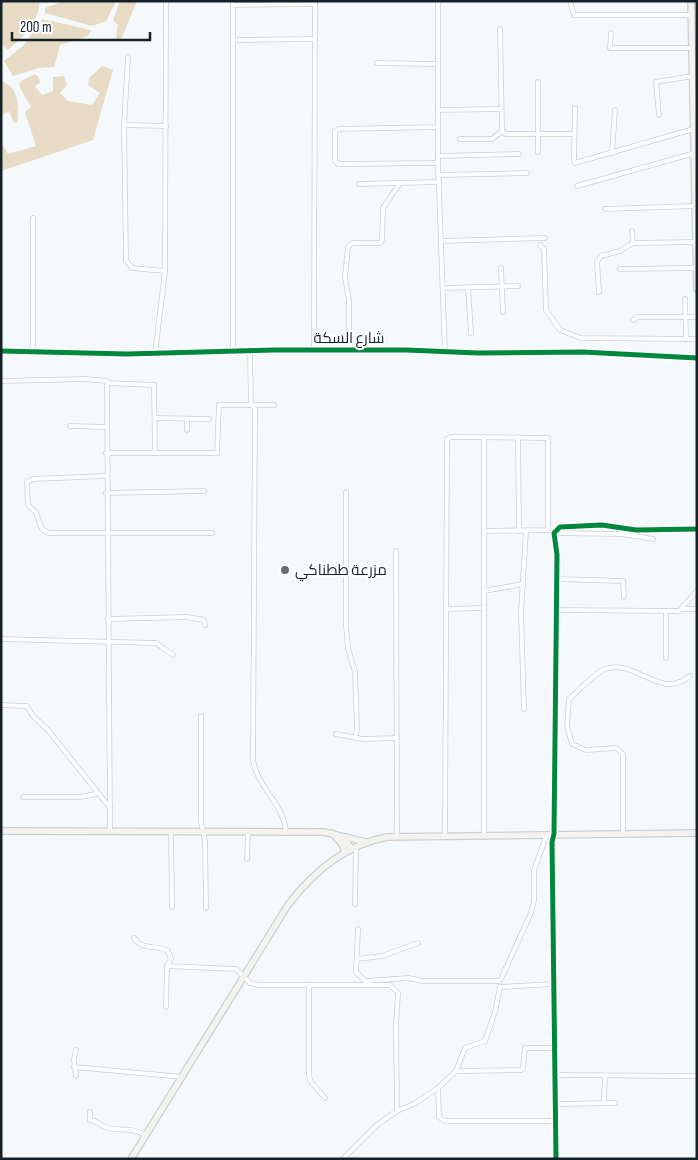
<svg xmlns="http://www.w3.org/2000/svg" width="698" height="1160" font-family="'Sofia Sans Condensed',Cairo,sans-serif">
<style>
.green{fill:#e7dbc5}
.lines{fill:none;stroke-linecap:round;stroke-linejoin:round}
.minor-casing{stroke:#c9d1d6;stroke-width:5.5}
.secondary-casing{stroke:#c9d1d6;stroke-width:8}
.minor{stroke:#fefefe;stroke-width:4}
.secondary{stroke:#f4f3ef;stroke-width:5.5}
.cycleway-casing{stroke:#fff;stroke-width:8}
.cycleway{stroke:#00873e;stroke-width:5}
.poi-dot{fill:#636d72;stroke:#fff;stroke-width:2}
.labels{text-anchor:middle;stroke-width:4;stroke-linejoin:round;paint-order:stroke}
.street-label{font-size:15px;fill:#142228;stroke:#fff}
.poi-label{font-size:15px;fill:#142228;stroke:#fff;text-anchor:start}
</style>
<rect width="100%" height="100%" fill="#f6f9fb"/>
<g class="green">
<path d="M1,1H40C38,22 24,37 8,50L1,43Z"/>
<path d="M64,1H116L106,21L92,26L45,13V8Z"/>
<path d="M120,1H137L120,42L116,37L118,25L113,20Z"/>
<path d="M42,19L91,30L88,36L60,45L54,67L39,68L13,76L4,61L23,46Z"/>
<path d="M102,66L113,70L93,140L1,171V142L8,154L36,146L25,112L31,107L19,86L21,81L35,74L39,77L40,83L35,86L42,95L53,91V77L64,76L67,85L60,93L68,101L92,105L100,93L88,85L89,78Z"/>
<path d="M1,81C20,87 18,106 18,122L14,123L9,111L1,116Z"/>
</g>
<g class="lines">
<g class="minor-casing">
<g id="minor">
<path d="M233,1V351"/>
<path d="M438,1V163L445,353"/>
<path d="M570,1L574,15H692"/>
<path d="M233,5L315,4"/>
<path d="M500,29L502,131L506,134H574"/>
<path d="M611,33L610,48H692"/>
<path d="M233,40L315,39"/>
<path d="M128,57L124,125L126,260L132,268L165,271"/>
<path d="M377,63L437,64"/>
<path d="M575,108L574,160L575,163L697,128"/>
<path d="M438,110L501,109"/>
<path d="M659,115L656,82L693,76"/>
<path d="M124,125L166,126"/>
<path d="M438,127L338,129L335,132V161L338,164L438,163"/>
<path d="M460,139H492L502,131"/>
<path d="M538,152V82"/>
<path d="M612,153L615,110"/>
<path d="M438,156L519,154"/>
<path d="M438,175L527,173"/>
<path d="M359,184L439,182"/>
<path d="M577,186L695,153"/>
<path d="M605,209L695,206"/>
<path d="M632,231L633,243"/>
<path d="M442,241L545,238"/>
<path d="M540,245L544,249L546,310L560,330L581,338L697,339"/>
<path d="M501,268L503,312"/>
<path d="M620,269L696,268"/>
<path d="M468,287L471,333"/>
<path d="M443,288L518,286"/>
<path d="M599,292L597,262L601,256L620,251L633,243L695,242"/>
<path d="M685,299L686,339"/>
<path d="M633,320L638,317H697"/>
<path d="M314,350L315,1"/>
<path d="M1,351L127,354L275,350H406L478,353L583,352L697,358"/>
<path d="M250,351L251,405L255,408L253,759C256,787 285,804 286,833"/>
<path d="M349,351V300L345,277L348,247L352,243H380L382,240L383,208L400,183"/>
<path d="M33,352V218"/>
<path d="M155,354L165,271L166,1"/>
<path d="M1,381L85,379L107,381L110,831"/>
<path d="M107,383L154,385L155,453"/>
<path d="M155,418L209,419"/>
<path d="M187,419V430"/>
<path d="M70,426L106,427"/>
<path d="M518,437L519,531"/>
<path d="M106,453H217L219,405H274"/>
<path d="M106,476L33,479L27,482L28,505L36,513L42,529L48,533H212"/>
<path d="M346,492V625L348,648L355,672L357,729L355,738"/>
<path d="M106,493L204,491"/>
<path d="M554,533L622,534L653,539"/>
<path d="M396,551L397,837"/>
<path d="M556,579L623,581L624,597"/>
<path d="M484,591L523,584"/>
<path d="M446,609L484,608"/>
<path d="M683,609H697"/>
<path d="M555,610L679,611L697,591"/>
<path d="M666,611V658"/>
<path d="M108,619L187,617L204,620L205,625"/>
<path d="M1,639L156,643L173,655"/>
<path d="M1,705L27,706L33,716L48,730L110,808"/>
<path d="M524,709L521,612L526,531"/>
<path d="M201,716V821L205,841L206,908"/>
<path d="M336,734L363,739L397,738"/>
<path d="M23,797H80L96,794"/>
<path d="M171,832L172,907"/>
<path d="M623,834V754L616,748L586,750L572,744L567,726L569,699C577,692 596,672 605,669C636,658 660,701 690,676"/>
<path d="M445,836L447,439L451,437L548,438V530L484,531"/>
<path d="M484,836V437"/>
<path d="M247,859L248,833"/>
<path d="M355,904L356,847"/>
<path d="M358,929L356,972L365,981L408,978L423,981H500L531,913L534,900V870L547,834"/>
<path d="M134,938C142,951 156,944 168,951L171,959L167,966L236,969L250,983L259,985H390L398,993L396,1026L397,1111L414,1104L438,1088"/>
<path d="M357,959L382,956L418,943"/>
<path d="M554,984L500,987L495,1012L485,1041L465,1048L456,1071L438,1088L439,1117L445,1121H555"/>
<path d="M309,985V1076L311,1082L325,1098"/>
<path d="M166,1007L167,966"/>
<path d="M76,1050L74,1059L76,1076"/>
<path d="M74,1067L183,1077"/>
<path d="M456,1071L521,1070L523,1068L525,1048H555"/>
<path d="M556,1075L697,1076"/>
<path d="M604,1103L605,1076"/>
<path d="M556,1104L615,1103"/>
<path d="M90,1112V1120C97,1120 99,1125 105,1127C119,1132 128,1126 146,1135"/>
<path d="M343,1159L377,1125L397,1111"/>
<path d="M556,1159L552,842L554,834L557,555L554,533L560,527L602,525L636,530L697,529"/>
</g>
</g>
<g class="secondary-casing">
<g id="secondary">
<path d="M691,1L697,289"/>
<path d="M1,831L324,832L344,837L351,849"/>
<path d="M332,833L342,844L345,852"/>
<path d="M346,837L365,842"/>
<path d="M131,1159L288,905C313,872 344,845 387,837L697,833"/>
</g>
</g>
<use href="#minor" class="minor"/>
<use href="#secondary" class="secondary"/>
<g class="cycleway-casing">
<g id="cycleway">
<path d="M1,351L127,354L275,350H406L478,353L583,352L697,358"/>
<path d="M556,1159L552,842L554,834L557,555L554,533L560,527L602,525L636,530L697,529"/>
</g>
</g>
<use href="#cycleway" class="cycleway"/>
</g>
<circle class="poi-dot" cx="285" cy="570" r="5"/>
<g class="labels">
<g class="street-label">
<text x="349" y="343">شارع السكة</text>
</g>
<g class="poi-label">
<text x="295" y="575">مزرعة ططناكي</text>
</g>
</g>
<rect width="698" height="1160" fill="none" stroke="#142228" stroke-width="5"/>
<path d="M12 32v8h138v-8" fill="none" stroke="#142228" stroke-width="2.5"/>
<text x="20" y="32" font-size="15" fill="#142228" stroke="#ffffff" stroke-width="4" paint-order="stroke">200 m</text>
</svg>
